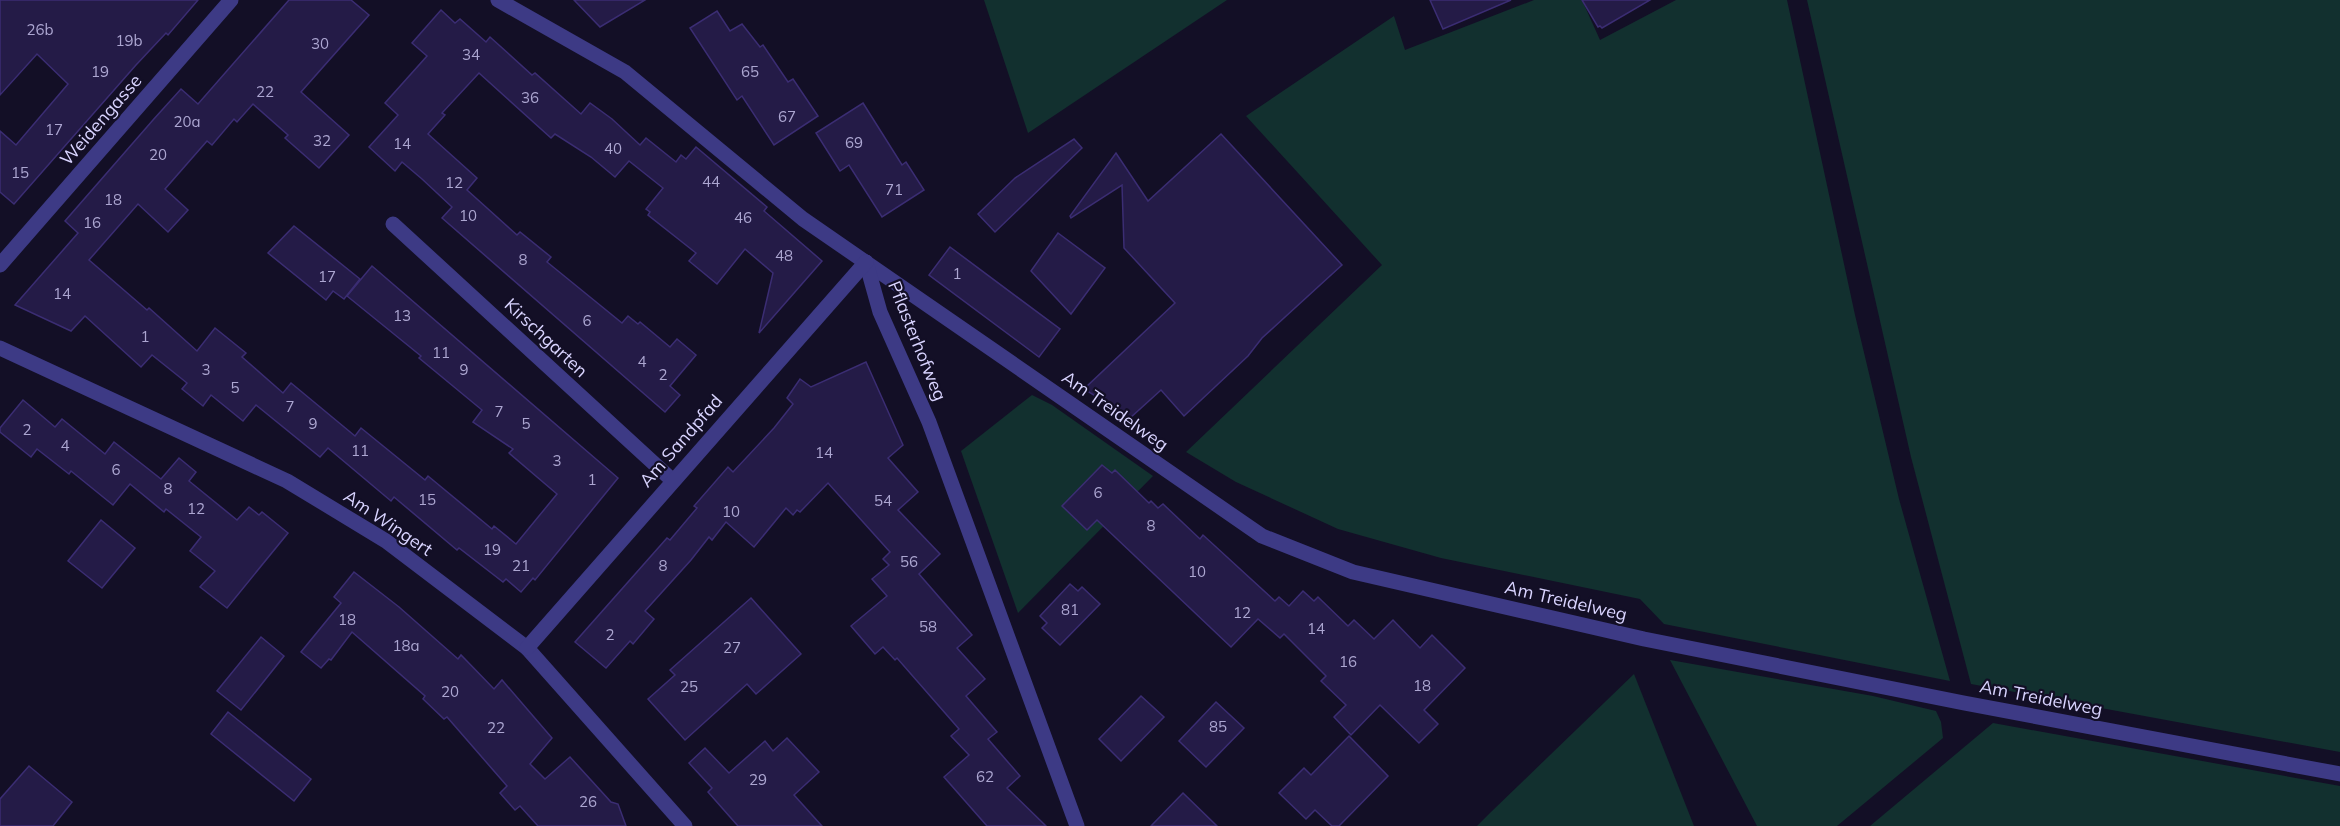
<svg xmlns="http://www.w3.org/2000/svg" width="2340" height="826" font-family="Mulish,sans-serif">
<style>
.green{fill:#12302f}
.building{fill:#241b47;stroke:#3b2d73;stroke-width:1.5}
.lines{fill:none;stroke-linecap:round;stroke-linejoin:round}
.minor{stroke:#3d3a85;stroke-width:15}
.labels{text-anchor:middle;stroke-width:4.5;stroke-linejoin:round;paint-order:stroke}
.number-label{font-size:15px;fill:#aca6d1}
.street-label{font-size:18px;fill:#d9d4ff;stroke:#130f26}
</style>
<rect width="100%" height="100%" fill="#130f26"/>
<g class="green">
<path d="M984,0H1227L1028,133Z"/>
<path d="M1534,0H1582L1600,40L1676,0H1787L1855,315L1899,499L1950,681L1664,624L1640,599L1441,558L1338,529L1236,482L1186,452L1382,265L1246,116L1394,16L1405,50Z"/>
<path d="M1807,0H2340V752L1971,684L1911,457Z"/>
<path d="M1032,395L1052,405L1153,476L1018,613L961,451Z"/>
<path d="M1670,660L1873,696L1936,711L1941,722L1943,738L1837,826H1757Z"/>
<path d="M1634,674L1694,826H1477L1491,812Z"/>
<path d="M1993,723L2340,786V826H1870Z"/>
</g>
<g class="building">
<path d="M0,0H198L168,35L166,33L136,65L14,204L0,192V131L16,145L68,84L37,54L0,95Z"/>
<path d="M289,0H351L369,15L301,92L349,135L319,168L285,138L288,135L253,104L237,122L234,119L212,145L207,141L165,189L188,210L168,232L138,204L89,260L147,310L149,308L197,351L215,328L246,353L242,357L283,393L291,383L355,436L361,428L425,480L428,476L492,529L494,526L516,544L557,494L509,453L513,449L473,422L482,410L419,358L421,356L347,296L372,266L618,478L535,580L533,578L521,592L506,579L503,582L459,548L457,550L394,497L391,501L328,448L320,457L256,405L243,421L211,395L203,406L182,389L187,383L152,355L141,367L85,316L71,331L15,305L78,233L65,221L153,120L181,89L198,104Z"/>
<path d="M574,0H645L600,27Z"/>
<path d="M1430,0H1511L1443,29Z"/>
<path d="M1582,0H1650L1602,28L1600,26L1598,27Z"/>
<path d="M441,10L455,23L460,19L486,42L490,37L532,75L535,73L581,114L590,103L612,119L640,145L646,138L676,162L681,155L686,159L696,147L767,207L764,211L822,261L759,333L773,273L745,249L717,284L689,261L696,253L648,215L650,212L646,209L663,188L629,161L615,177L591,157L555,134L551,138L479,73L442,113L445,115L428,134L477,178L467,190L517,235L520,232L551,257L547,262L622,323L628,316L638,324L640,322L670,347L677,339L696,355L670,386L680,395L665,412L442,218L452,207L422,179L402,162L395,171L369,147L398,115L385,103L427,56L412,43Z"/>
<path d="M717,11L730,31L742,24L760,47L763,45L788,82L793,79L818,116L774,145L742,96L737,100L690,28Z"/>
<path d="M863,103L902,165L906,162L924,190L882,217L849,165L840,171L816,133Z"/>
<path d="M1221,134L1342,265L1262,338L1248,356L1184,416L1161,390L1130,418L1084,389L1175,303L1124,248L1122,185L1071,218L1070,216L1116,153L1148,201Z"/>
<path d="M1074,139L1082,148L995,232L978,214L1015,178Z"/>
<path d="M294,226L360,279L344,299L333,291L326,300L268,253Z"/>
<path d="M1058,233L1105,268L1071,314L1031,271Z"/>
<path d="M950,247L1060,329L1039,357L929,275Z"/>
<path d="M866,362L903,445L888,458L918,492L898,510L940,554L919,574L972,635L957,648L985,679L966,696L997,732L988,739L1020,776L1007,788L1046,826H987L944,777L969,755L951,736L959,729L897,658L895,660L883,647L875,654L851,626L887,596L872,579L889,565L883,559L890,552L828,483L800,512L797,510L793,515L786,508L754,547L726,522L712,540L709,537L691,560L645,611L654,619L633,644L630,641L606,668L575,642L667,538L670,540L697,508L694,506L728,467L733,472L774,428L793,404L787,398L800,379L811,387Z"/>
<path d="M23,400L55,427L62,419L105,454L114,442L161,479L179,458L196,472L189,481L237,520L249,507L259,515L262,512L288,533L227,608L200,587L215,571L190,551L201,537L166,509L164,512L130,484L113,505L71,471L69,474L37,449L31,457L0,432V428Z"/>
<path d="M1102,465L1112,473L1115,470L1149,503L1151,501L1158,508L1163,504L1200,539L1203,535L1275,601L1279,597L1289,606L1303,591L1314,601L1318,597L1348,626L1354,620L1374,639L1393,620L1420,648L1432,635L1465,668L1424,710L1438,724L1419,743L1380,705L1351,735L1334,717L1346,705L1321,681L1326,676L1284,634L1280,638L1258,619L1231,647L1097,520L1087,530L1062,506Z"/>
<path d="M101,520L135,548L102,588L68,561Z"/>
<path d="M354,572L399,607L458,659L461,655L494,689L502,680L552,738L530,764L545,779L570,757L611,802L618,804L626,826H538L520,806L515,810L500,793L507,786L447,717L444,719L423,699L425,696L352,632L331,660L329,659L321,668L301,652L341,603L334,597Z"/>
<path d="M1070,584L1078,591L1082,587L1100,604L1060,645L1042,628L1047,623L1040,616Z"/>
<path d="M751,598L801,654L756,694L747,684L685,740L648,699L675,675L670,670Z"/>
<path d="M261,637L284,656L241,710L217,691Z"/>
<path d="M1141,696L1164,717L1121,761L1099,739Z"/>
<path d="M1216,702L1244,728L1206,767L1179,741Z"/>
<path d="M228,712L311,779L294,801L211,734Z"/>
<path d="M1349,736L1388,776L1339,826H1332L1315,810L1306,819L1279,793L1304,768L1311,775Z"/>
<path d="M787,738L819,772L794,795L822,826H738L708,792L712,788L689,763L705,748L729,773L765,741L773,751Z"/>
<path d="M29,766L72,802L53,826H0V799Z"/>
<path d="M1183,793L1217,826H1151Z"/>
</g>
<g class="lines">
<g class="minor">
<path d="M498,0L625,72L803,219L1262,536L1353,572L1644,639L1964,703L2340,774"/>
<path d="M393,224L672,480"/>
<path d="M866,262L880,312L929,422L1077,826"/>
<path d="M0,265L231,0"/>
<path d="M0,348L287,481L386,541L527,648L685,826"/>
<path d="M527,648L866,262"/>
</g>
</g>
<g class="labels">
<g class="number-label">
<text x="40" y="35">26b</text>
<text x="129" y="46">19b</text>
<text x="320" y="49">30</text>
<text x="471" y="60">34</text>
<text x="100" y="77">19</text>
<text x="750" y="77">65</text>
<text x="265" y="97">22</text>
<text x="530" y="103">36</text>
<text x="787" y="122">67</text>
<text x="187" y="127">20a</text>
<text x="54" y="135">17</text>
<text x="322" y="146">32</text>
<text x="854" y="148">69</text>
<text x="402" y="149">14</text>
<text x="613" y="154">40</text>
<text x="158" y="160">20</text>
<text x="20" y="178">15</text>
<text x="711" y="187">44</text>
<text x="454" y="188">12</text>
<text x="894" y="195">71</text>
<text x="113" y="205">18</text>
<text x="468" y="221">10</text>
<text x="743" y="223">46</text>
<text x="92" y="228">16</text>
<text x="784" y="261">48</text>
<text x="523" y="265">8</text>
<text x="957" y="279">1</text>
<text x="327" y="282">17</text>
<text x="62" y="299">14</text>
<text x="402" y="321">13</text>
<text x="587" y="326">6</text>
<text x="145" y="342">1</text>
<text x="441" y="358">11</text>
<text x="642" y="367">4</text>
<text x="206" y="375">3</text>
<text x="464" y="375">9</text>
<text x="663" y="380">2</text>
<text x="235" y="393">5</text>
<text x="290" y="412">7</text>
<text x="499" y="417">7</text>
<text x="313" y="429">9</text>
<text x="526" y="429">5</text>
<text x="27" y="435">2</text>
<text x="65" y="451">4</text>
<text x="360" y="456">11</text>
<text x="824" y="458">14</text>
<text x="557" y="466">3</text>
<text x="116" y="475">6</text>
<text x="592" y="485">1</text>
<text x="168" y="494">8</text>
<text x="1098" y="498">6</text>
<text x="427" y="505">15</text>
<text x="883" y="506">54</text>
<text x="196" y="514">12</text>
<text x="731" y="517">10</text>
<text x="1151" y="531">8</text>
<text x="492" y="555">19</text>
<text x="909" y="567">56</text>
<text x="521" y="571">21</text>
<text x="663" y="571">8</text>
<text x="1197" y="577">10</text>
<text x="1070" y="615">81</text>
<text x="1242" y="618">12</text>
<text x="347" y="625">18</text>
<text x="928" y="632">58</text>
<text x="1316" y="634">14</text>
<text x="610" y="640">2</text>
<text x="406" y="651">18a</text>
<text x="732" y="653">27</text>
<text x="1348" y="667">16</text>
<text x="1422" y="691">18</text>
<text x="689" y="692">25</text>
<text x="450" y="697">20</text>
<text x="1218" y="732">85</text>
<text x="496" y="733">22</text>
<text x="985" y="782">62</text>
<text x="758" y="785">29</text>
<text x="588" y="807">26</text>
</g>
<g class="street-label">
<text transform="translate(101 120) rotate(-49)" y="6">Weidengasse</text>
<text transform="translate(546 338) rotate(43)" y="6">Kirschgarten</text>
<text transform="translate(917 341) rotate(68)" y="6">Pflasterhofweg</text>
<text transform="translate(1115 411) rotate(35)" y="6">Am Treidelweg</text>
<text transform="translate(681 441) rotate(-49)" y="6">Am Sandpfad</text>
<text transform="translate(388 523) rotate(34)" y="6">Am Wingert</text>
<text transform="translate(1566 601) rotate(13)" y="6">Am Treidelweg</text>
<text transform="translate(2041 698) rotate(11)" y="6">Am Treidelweg</text>
</g>
</g>
</svg>
